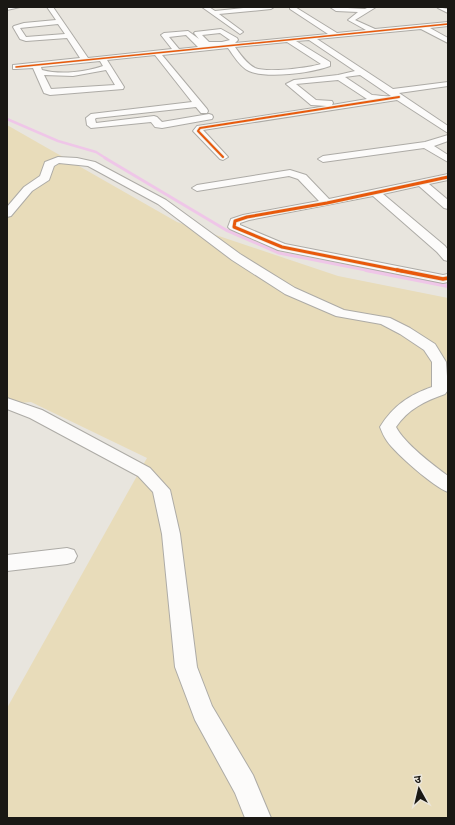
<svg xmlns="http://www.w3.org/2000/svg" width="455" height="825" font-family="'Fira Sans','Noto Sans Devanagari',sans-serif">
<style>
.green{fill:#e8dcba}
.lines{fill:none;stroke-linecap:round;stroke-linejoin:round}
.stream-far2{stroke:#efc6e8;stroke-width:2.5}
.stream-far1{stroke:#efc6e8;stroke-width:3}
.stream{stroke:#efc6e8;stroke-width:4}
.minor-casing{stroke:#adaba6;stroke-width:2}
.minor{fill:#fcfbfa;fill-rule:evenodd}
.cycleway-far3-casing{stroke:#ebe6db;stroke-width:2.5}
.cycleway-far2-casing{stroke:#ebe6db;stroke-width:3.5}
.cycleway-far1-casing{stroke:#ebe6db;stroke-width:4.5}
.cycleway-casing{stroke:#ebe6db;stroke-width:5.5}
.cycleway-far3{stroke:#e8590c;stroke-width:1.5}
.cycleway-far2{stroke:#e8590c;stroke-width:2}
.cycleway-far1{stroke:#e8590c;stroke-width:3}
.cycleway{stroke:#e8590c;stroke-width:3.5}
</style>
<rect width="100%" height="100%" fill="#e8e5de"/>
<path class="green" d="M7,125L177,222L338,276L448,298V818H7V708L147,458L31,402L7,404Z"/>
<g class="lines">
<path class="stream-far2" d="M7,119L58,141L96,152L107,159"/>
<path class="stream-far1" d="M105,158L226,230L279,253L371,271"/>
<path class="stream" d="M366,270L448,286"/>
<g class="minor-casing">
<g id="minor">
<path d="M7,7H20L7,10Z"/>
<path d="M47,7H53L88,58L172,49L161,35L164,33L188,31L199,39L194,33L195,32L221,29L237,38L238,40L235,43L328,34L290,9V7H295L337,33L366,30L348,20L358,12L336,11L330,7L365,9L369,7H376L355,20L375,29L448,22V26L430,28L448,38V43L421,29L317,39L393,89L448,82V86L399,93L448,126V133L397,100L203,130L228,157L223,160L220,159L193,131L197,126L327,106L311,105L286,84L294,80L338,75L355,71L309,40L296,41L330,62V66C311,73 267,79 249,71C240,67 234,56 228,48L162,55L207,109L208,111L207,113H201L196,107L96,118L95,119L96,123L154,116L157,117L162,122L209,114L212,115L213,117L212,119L162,128L155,127L151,122L91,128L87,125L86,118L91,114L192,102L155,55L107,60L124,87L123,89L50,95L44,93L33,68L16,69H13V65L80,58L67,38L26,41L20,39L13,27L14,26L24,23L56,20ZM58,24L65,34L26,37L20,28ZM220,33L230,40L222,42H209L202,35ZM186,35L198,47L179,49L169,37ZM287,42L321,64C308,68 267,73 255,68C247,64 240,54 235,47ZM100,61L103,66C85,72 61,75 42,70L41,67ZM106,70L115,85L51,89L44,75L73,76ZM360,75L388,94L391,96C384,97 379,95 372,95L345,77ZM338,80L367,99L332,105L333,103L332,101L316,100L296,84Z"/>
<path d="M202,7H209L215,11L253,7H274L271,9L219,14L242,31L243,32L240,34Z"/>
<path d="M437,7L448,9V13L438,8Z"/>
<path d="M448,135V141L434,146L448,155V162L424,148L323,162L318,159L323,156L425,142Z"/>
<path d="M58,157L77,158L95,162L166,200L240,254L295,288L344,310L390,318L410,328L435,344L446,362L448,390L445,394C425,401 408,409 396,427C404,443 433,465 448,476V492C434,487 396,454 387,441C384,437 382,432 380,427C393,406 409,395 432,387V362L424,350L400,334L381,324L336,316L285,294L232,260L158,204L88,166L59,163L54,166L49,180L32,191L11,216L7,217V207L24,187L40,176L45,162Z"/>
<path d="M290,170L306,175L329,199L448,174V180L429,184L448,200V209L444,208L419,186L383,194L445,246L448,250V261L444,260L437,252L373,196L249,220L240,223V225L285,244L443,275L448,274V282L443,283L278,250L230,229L228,227L231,219L243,215L319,201L298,179L289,176L197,191L192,188L197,185Z"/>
<path d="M7,398L42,410L150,468L170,490L180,534L197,667L212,706L253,775L271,818H245L235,793L195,720L175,667L162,534L153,492L138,476L30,418L7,409Z"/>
<path d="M67,548L74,550L77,556L74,562L67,564L7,571V555Z"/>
</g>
</g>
<use href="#minor" class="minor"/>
<g class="cycleway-far3-casing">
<path id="cycleway-far3" d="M16,67L448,24"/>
</g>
<g class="cycleway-far2-casing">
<path id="cycleway-far2" d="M223,157L198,131L200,128L399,97"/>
</g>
<g class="cycleway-far1-casing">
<path id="cycleway-far1" d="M402,271L282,247L234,227L235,221L247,217L327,203L448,177"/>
</g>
<g class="cycleway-casing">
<path id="cycleway" d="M397,270L443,279L448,278"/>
</g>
<use href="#cycleway-far3" class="cycleway-far3"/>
<use href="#cycleway-far2" class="cycleway-far2"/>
<use href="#cycleway-far1" class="cycleway-far1"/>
<use href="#cycleway" class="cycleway"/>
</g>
<rect width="455" height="825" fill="none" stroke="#1a1814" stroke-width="16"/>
<g transform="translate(419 789) rotate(352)" stroke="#ebe6db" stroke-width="3" paint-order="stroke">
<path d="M0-3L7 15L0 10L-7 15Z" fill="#1a1814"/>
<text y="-6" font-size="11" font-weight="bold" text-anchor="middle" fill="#1a1814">उ</text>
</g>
</svg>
